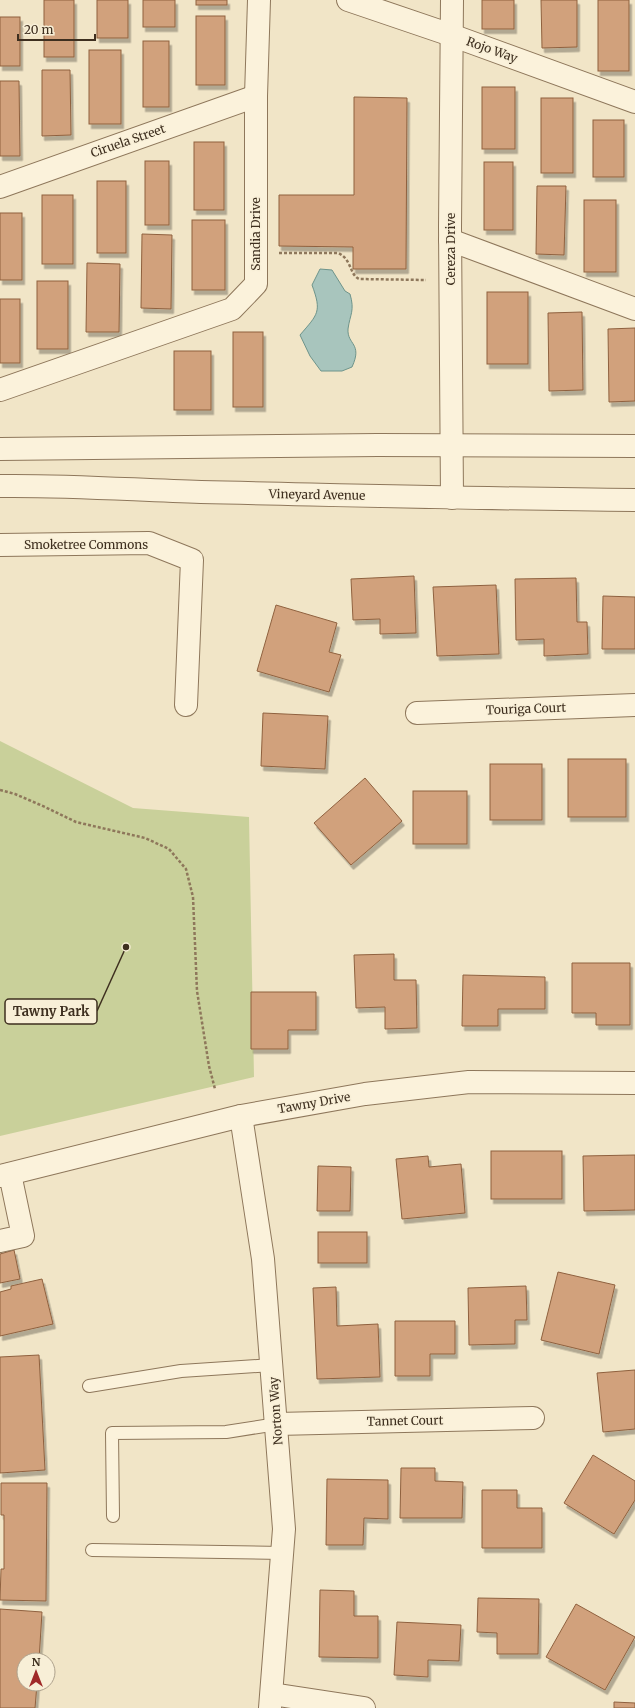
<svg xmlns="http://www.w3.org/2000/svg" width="635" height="1708" font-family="Merriweather,serif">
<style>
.green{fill:#c9d09a}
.water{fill:#a8c5bd;stroke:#6e948b}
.building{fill:#d1a17b;stroke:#8f613f;filter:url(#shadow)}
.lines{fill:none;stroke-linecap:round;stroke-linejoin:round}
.service-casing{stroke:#8e775b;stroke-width:14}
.minor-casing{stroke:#8e775b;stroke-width:24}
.tertiary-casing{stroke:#8e775b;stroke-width:24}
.path{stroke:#8e775b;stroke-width:2.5;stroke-dasharray:3 2;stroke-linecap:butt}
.service{stroke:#fbf2db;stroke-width:12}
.minor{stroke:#fbf2db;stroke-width:22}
.tertiary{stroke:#fbf2db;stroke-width:22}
.labels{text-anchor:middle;stroke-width:3;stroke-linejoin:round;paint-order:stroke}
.street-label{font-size:12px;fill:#3e2f1f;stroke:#f8efd7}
.leader{fill:none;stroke:#3e2f1f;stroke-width:1.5}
.callout-dot{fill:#3e2f1f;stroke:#f8efd7;stroke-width:1.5}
.callout{fill:#f8efd7;stroke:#3e2f1f;stroke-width:1.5}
.callout-label{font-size:13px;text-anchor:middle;font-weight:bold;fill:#3e2f1f}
</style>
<defs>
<filter id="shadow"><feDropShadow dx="2.5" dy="4.5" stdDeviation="0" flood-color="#0004"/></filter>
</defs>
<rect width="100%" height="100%" fill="#f1e5c7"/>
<path class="green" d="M0,741L133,808L249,817L254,1077L0,1136Z"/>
<path class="water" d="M320,269L332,270L345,291L350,294C355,311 350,314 348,329C347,345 363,343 352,367L342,371H321L310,356L300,335C318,314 322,312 312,285Z"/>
<g class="building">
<rect x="44" y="0" width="30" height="57"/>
<rect x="97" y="0" width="31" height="38"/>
<rect x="143" y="0" width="32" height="27"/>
<rect x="196" y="0" width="31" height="5"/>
<rect x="482" y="0" width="32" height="29"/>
<path d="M541,0H577V47L542,48Z"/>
<rect x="598" y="0" width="31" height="71"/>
<rect x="196" y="16" width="29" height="69"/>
<rect x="0" y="17" width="20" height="49"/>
<rect x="143" y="41" width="26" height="66"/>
<rect x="89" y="50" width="32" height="74"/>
<path d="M42,70H70L71,135L42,136Z"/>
<path d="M0,81H19L20,156H0Z"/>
<rect x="482" y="87" width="33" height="62"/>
<path d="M354,97L407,98L406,269H353V247L279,246V195H354Z"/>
<rect x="541" y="98" width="32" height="75"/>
<rect x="593" y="120" width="31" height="57"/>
<rect x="194" y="142" width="30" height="68"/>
<rect x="145" y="161" width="24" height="64"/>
<rect x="484" y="162" width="29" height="68"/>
<rect x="97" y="181" width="29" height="72"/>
<path d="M537,186H566L564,255L536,254Z"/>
<rect x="42" y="195" width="31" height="69"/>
<rect x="584" y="200" width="32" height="72"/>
<rect x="0" y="213" width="22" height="67"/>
<rect x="192" y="220" width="33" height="70"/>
<path d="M142,234L172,235L171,309L141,308Z"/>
<path d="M87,263L120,264L119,332H86Z"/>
<rect x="37" y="281" width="31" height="68"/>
<rect x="487" y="292" width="41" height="72"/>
<rect x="0" y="299" width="20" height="64"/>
<path d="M582,312L583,390L549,391L548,313Z"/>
<path d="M635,328V401L609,402L608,329Z"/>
<rect x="233" y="332" width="30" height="75"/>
<rect x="174" y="351" width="37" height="59"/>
<path d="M414,576L416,633L380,634V619L353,620L351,579Z"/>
<path d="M576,578L577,622H587L588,654L544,656V639L516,640L515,579Z"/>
<path d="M496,585L499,654L437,656L433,587Z"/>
<path d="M603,596L635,597V649H602Z"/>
<path d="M276,605L337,623L329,652L341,655L329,692L257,671Z"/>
<path d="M263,713L328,716L325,769L261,766Z"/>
<rect x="568" y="759" width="58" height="58"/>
<rect x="490" y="764" width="52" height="56"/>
<path d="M365,778L402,821L351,865L314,823Z"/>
<rect x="413" y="791" width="54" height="53"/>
<path d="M394,954V980H416L417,1028L385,1029V1007L356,1008L354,955Z"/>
<path d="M572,963H630V1025H596V1013H572Z"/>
<path d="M463,975L545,977V1009H498V1026H462Z"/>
<path d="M251,992H316V1030H288V1049H251Z"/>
<rect x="491" y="1151" width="71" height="48"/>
<path d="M635,1155V1210L584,1211L583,1156Z"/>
<path d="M428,1156L429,1167L461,1164L465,1213L402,1219L396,1159Z"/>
<path d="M318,1166L351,1167L350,1211H317Z"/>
<rect x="318" y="1232" width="49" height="31"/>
<path d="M14,1250L20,1279L0,1283V1254Z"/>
<path d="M558,1272L615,1285L599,1354L541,1340Z"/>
<path d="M42,1279L53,1324L0,1336V1292L11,1289V1286Z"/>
<path d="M526,1286L527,1320H515V1344L469,1345L468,1288Z"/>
<path d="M336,1287L337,1326L378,1324L380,1377L317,1379L313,1288Z"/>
<path d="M395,1321H455V1354H430V1376H395Z"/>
<path d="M39,1355L45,1470L0,1473V1357Z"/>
<path d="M635,1370V1429L603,1432L597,1373Z"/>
<path d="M593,1455L635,1481V1500L614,1534L564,1503Z"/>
<path d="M401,1468H435V1481L463,1482L462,1518H400Z"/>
<path d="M327,1479L388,1480V1519L364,1518L363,1545H326Z"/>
<path d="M1,1483H47L46,1601L0,1600L1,1569H4V1515H1Z"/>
<path d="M482,1490H517V1508H542V1548H482Z"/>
<path d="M320,1590L354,1591V1616H378V1658L319,1657Z"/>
<path d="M478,1598L539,1599L538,1654H497V1633L477,1632Z"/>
<path d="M576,1604L635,1637L605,1690L546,1657Z"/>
<path d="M0,1609L42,1612L39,1660H24V1684H37L35,1708H0Z"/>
<path d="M397,1622L461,1625L459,1661L428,1660V1677L394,1675Z"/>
<path d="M614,1702L635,1703V1708H614Z"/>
</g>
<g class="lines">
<g class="service-casing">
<g id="service">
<path d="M89,1386L181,1371L272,1365"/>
<path d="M113,1516L112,1433L226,1432L277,1424"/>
<path d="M92,1550L282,1553"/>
</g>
</g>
<g class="minor-casing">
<g id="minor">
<path d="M348,0L451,35L635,102"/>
<path d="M0,187L256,96"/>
<path d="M450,240L635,309"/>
<path d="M0,390L232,309L256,284V96L259,0"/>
<path d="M452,498L450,227L452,0"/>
<path d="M0,545L149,543L192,560L186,705"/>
<path d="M417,713L635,705"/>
<path d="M241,1116L263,1259L284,1529L270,1708"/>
<path d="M0,1176L241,1116L365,1094L469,1082L635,1083"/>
<path d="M0,1241L23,1236L10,1174"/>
<path d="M277,1424L533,1418"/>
<path d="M272,1694L364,1708"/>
</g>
</g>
<g class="tertiary-casing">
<g id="tertiary">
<path d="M0,449L378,445L635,446"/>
<path d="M0,486C67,485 134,490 201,492C346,495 490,499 635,500"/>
</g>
</g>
<g class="path">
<path d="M279,253H338C352,259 349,274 359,279L426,280"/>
<path d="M0,790L15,794L45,807L76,822L145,838L169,849L186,869L193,897L197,991L209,1066L215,1089"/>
</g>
<use href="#service" class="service"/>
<use href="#minor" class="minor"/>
<use href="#tertiary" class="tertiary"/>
</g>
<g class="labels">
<g class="street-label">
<text transform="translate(492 50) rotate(20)" y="4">Rojo Way</text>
<text transform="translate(128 141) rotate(-19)" y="4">Ciruela Street</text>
<text transform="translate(256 234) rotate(-90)" y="4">Sandia Drive</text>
<text transform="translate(451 249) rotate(-90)" y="4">Cereza Drive</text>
<text transform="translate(317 495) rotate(1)" y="4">Vineyard Avenue</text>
<text x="86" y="549">Smoketree Commons</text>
<text transform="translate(526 709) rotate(-2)" y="4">Touriga Court</text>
<text transform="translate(314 1103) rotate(-10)" y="4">Tawny Drive</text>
<text transform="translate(276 1411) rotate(-94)" y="4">Norton Way</text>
<text transform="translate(405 1421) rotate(-1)" y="4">Tannet Court</text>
</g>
</g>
<path class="leader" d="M126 947L97 1011"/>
<circle class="callout-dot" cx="126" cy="947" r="4"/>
<rect class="callout" x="5" y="999" width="92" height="25" rx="4"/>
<g class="callout-label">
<text x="51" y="1016">Tawny Park</text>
</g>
<g transform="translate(36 1672)"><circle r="19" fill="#f8efd7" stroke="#aea28d"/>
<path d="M0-3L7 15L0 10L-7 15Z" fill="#a02928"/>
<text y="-6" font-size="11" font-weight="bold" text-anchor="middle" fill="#3e2f1f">N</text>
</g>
<path d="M18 34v6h77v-6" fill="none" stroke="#3e2f1f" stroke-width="2"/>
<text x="24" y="34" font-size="12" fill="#3e2f1f" stroke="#f8efd7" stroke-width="3" paint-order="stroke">20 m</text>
</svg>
